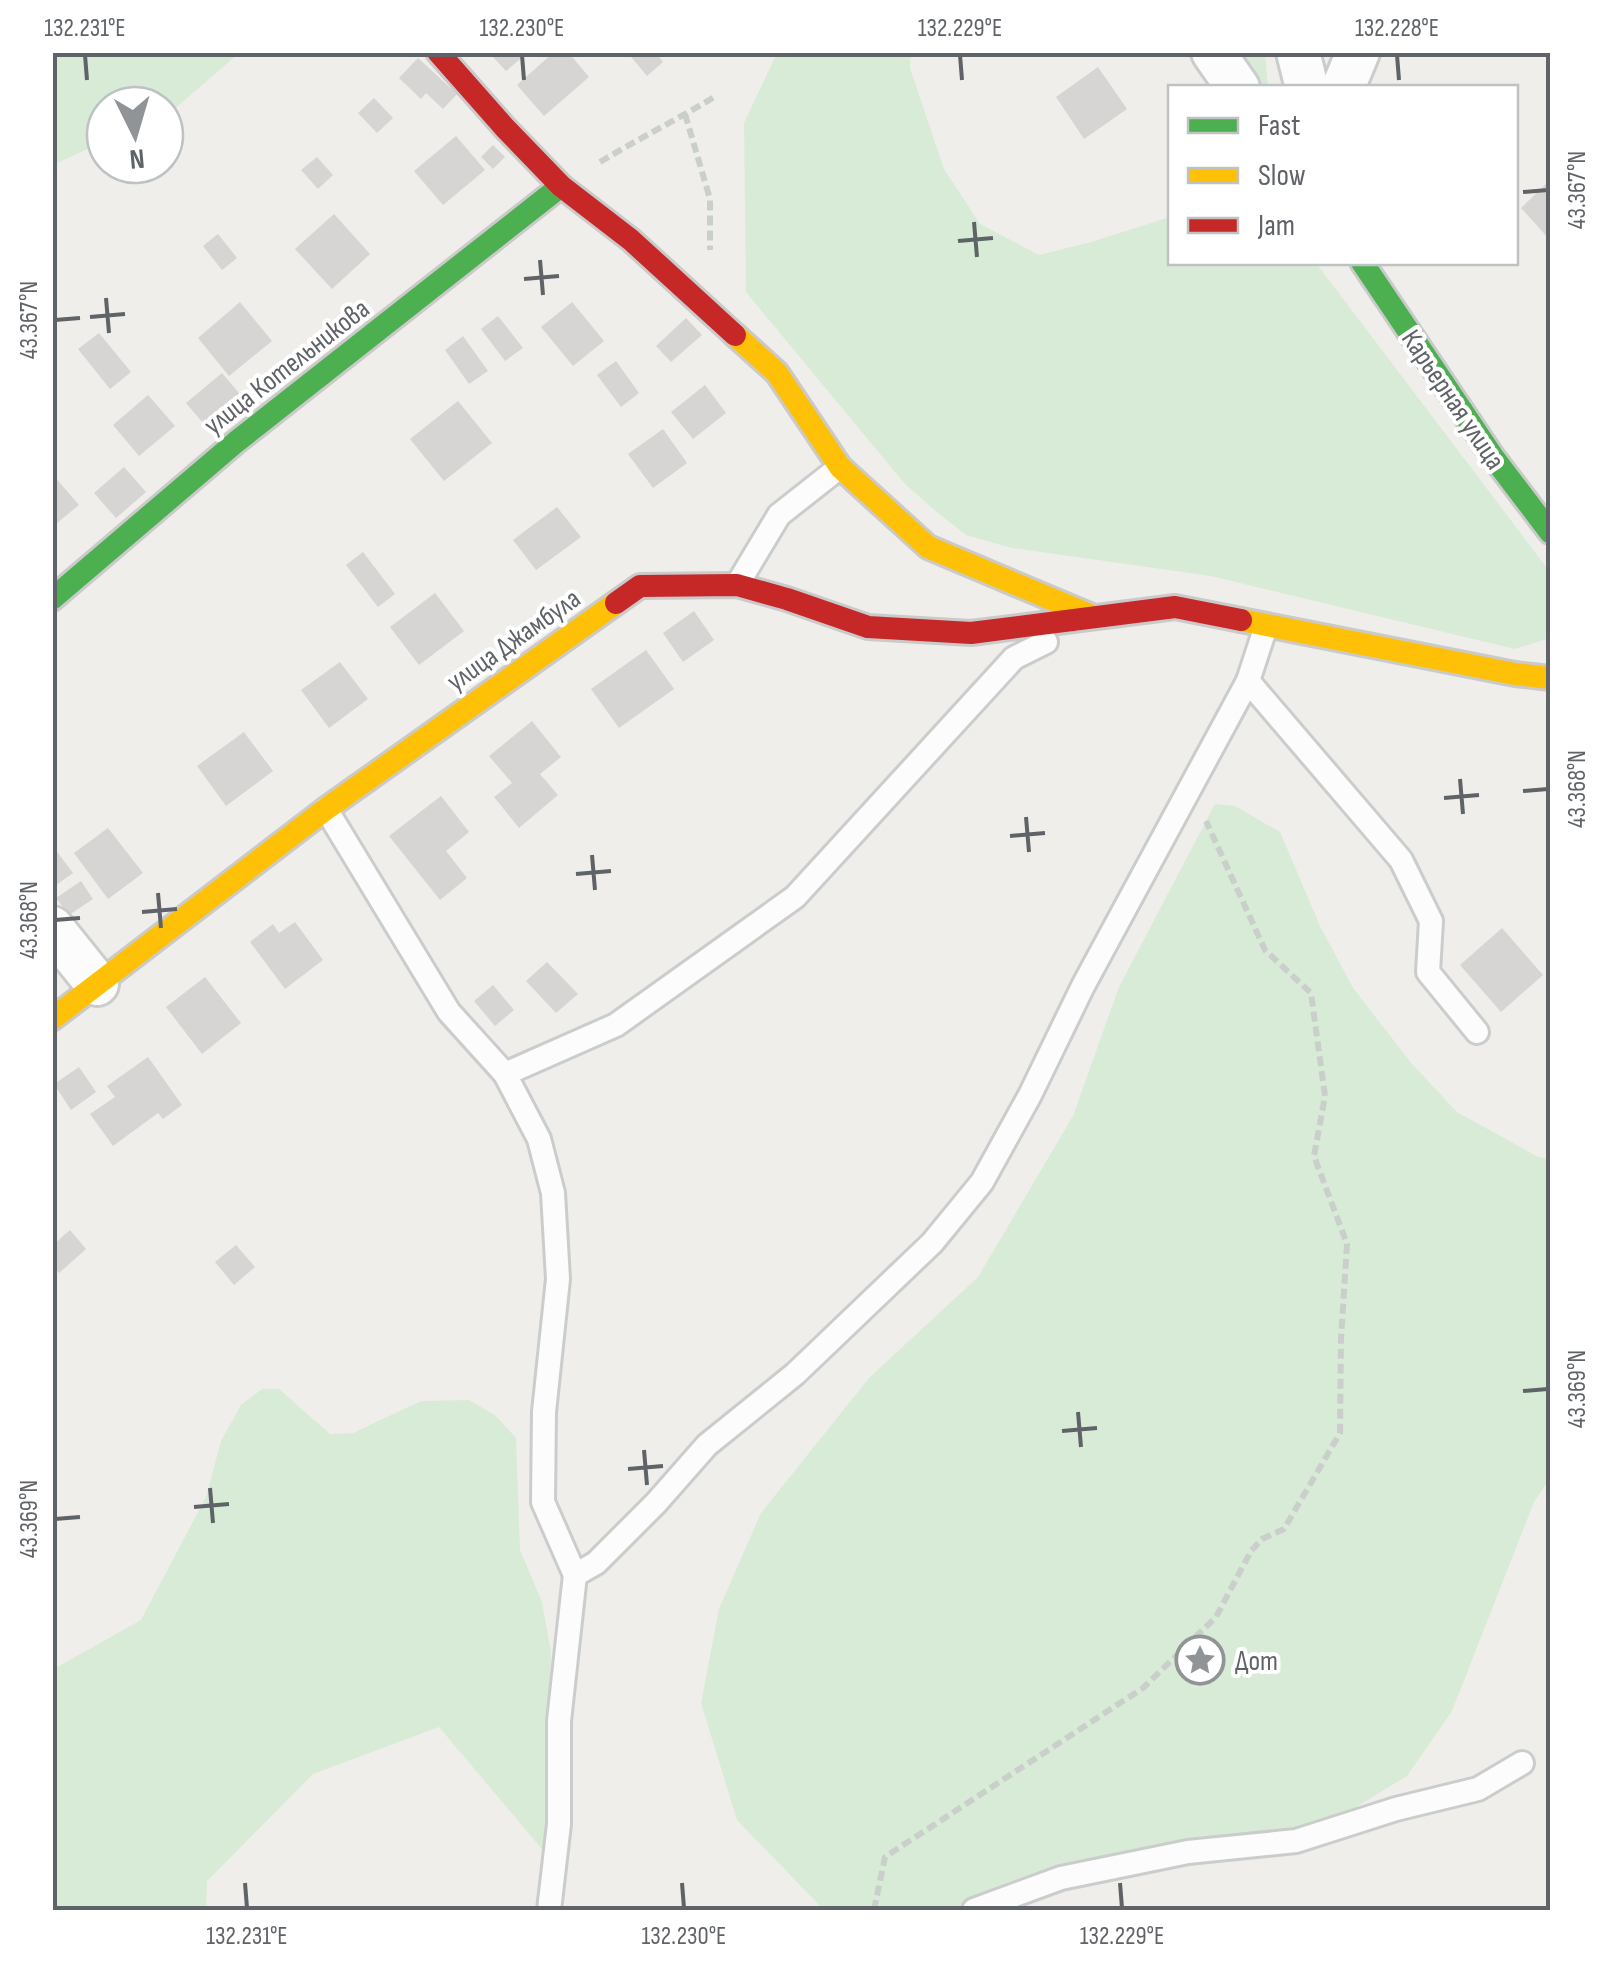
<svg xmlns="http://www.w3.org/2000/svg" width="1603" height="1963" font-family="'Sofia Sans Condensed',sans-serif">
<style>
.green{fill:#d8ebd6}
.building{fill:#d6d5d3}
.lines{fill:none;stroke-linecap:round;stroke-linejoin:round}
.lane-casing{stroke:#cbcccc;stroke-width:28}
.street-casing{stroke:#cbcccc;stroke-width:48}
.fast-casing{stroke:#cacacb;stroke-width:28}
.slow-casing{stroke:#cacacb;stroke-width:28}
.jam-casing{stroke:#cacacb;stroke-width:28}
.path{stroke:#cacfcc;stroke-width:6;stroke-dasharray:10 5;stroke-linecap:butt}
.lane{stroke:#fdfcfc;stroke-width:22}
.street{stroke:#fdfcfc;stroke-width:42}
.fast{stroke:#4caf50;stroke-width:22}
.slow{stroke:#ffc107;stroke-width:22}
.jam{stroke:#c62828;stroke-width:22}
.ticks{fill:none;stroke:#5f6368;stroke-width:4}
.labels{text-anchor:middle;stroke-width:8;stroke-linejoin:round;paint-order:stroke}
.street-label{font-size:28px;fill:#5f6368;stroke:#fff}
.poi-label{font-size:28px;fill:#5f6368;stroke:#fff;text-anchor:start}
.neatline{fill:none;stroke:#5f6368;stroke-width:4}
.ticks-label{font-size:25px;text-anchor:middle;fill:#5f6368}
</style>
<rect width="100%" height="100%" fill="#efeeea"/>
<g class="green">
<path d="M52,53L53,52L239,53L171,112L165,115V105H105V141L53,165Z"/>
<path d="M777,53H911L910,68L944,169L980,224L1039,255L1091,242L1170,217V262L1316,263L1550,572V638L1515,649L1211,576L1012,548L966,535L938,513L904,483L746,292L744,123Z"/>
<path d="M1228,53H1265L1268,87H1248Z"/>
<path d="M1215,804L1235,806L1280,832L1320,926L1353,988L1412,1064L1457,1112L1538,1157L1550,1159V1478L1534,1502L1452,1711L1407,1776L1323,1827L990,1910H824L737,1820L701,1703L719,1609L761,1513L869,1378L978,1277L1073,1116L1119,987Z"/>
<path d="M262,1389H279L330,1434L353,1433L421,1401L469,1400L496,1416L516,1438L520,1550L542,1602L551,1652L547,1855L439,1727L313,1774L207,1881L206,1910H53L52,1670L141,1620L206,1497L221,1441L241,1405Z"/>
</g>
<g class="building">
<path d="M498,52H521L524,56L506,71L493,57Z"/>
<path d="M554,52H568L589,77L544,116L517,85Z"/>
<path d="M627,52H655L663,62L647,76Z"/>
<path d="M418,58L457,94L443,109L426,93L421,99L399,78Z"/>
<path d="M1098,67L1127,109L1084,139L1056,97Z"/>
<path d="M374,98L393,118L377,133L358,113Z"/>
<path d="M456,136L485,170L443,205L414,171Z"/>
<path d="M493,145L505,157L493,169L481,157Z"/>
<path d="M317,157L333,175L318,189L301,170Z"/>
<path d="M1550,180V240L1521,208Z"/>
<path d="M334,214L370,254L332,289L295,249Z"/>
<path d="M218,234L237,258L222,270L203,246Z"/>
<path d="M240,302L272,341L229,376L198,338Z"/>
<path d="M572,302L604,341L573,366L541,327Z"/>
<path d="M498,316L523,348L505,361L481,329Z"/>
<path d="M686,318L702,335L671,362L656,346Z"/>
<path d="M99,333L131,372L110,389L78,349Z"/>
<path d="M463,336L488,371L469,384L445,350Z"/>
<path d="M616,361L639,393L621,407L597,375Z"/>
<path d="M222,373L244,399L208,429L186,403Z"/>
<path d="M705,385L726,413L693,439L671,412Z"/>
<path d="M148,395L175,426L139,456L113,425Z"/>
<path d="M458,401L492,443L444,481L410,439Z"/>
<path d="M663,429L687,463L653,488L628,454Z"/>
<path d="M124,467L146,492L116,518L94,493Z"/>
<path d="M52,474L79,505L52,527Z"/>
<path d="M557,507L581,537L536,570L513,540Z"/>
<path d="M363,552L395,594L378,607L346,565Z"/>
<path d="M435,593L464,631L419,665L390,627Z"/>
<path d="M694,611L714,640L683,662L663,633Z"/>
<path d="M646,650L674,689L619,728L591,689Z"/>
<path d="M340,662L368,699L329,728L301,690Z"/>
<path d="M532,721L561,757L540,774L558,795L519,828L494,797L512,783L489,756Z"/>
<path d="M244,732L273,771L226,806L197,766Z"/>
<path d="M441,796L469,832L446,851L467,878L440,900L389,836Z"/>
<path d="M108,828L143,873L108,899L74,853Z"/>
<path d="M52,845L73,873L52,888Z"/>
<path d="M81,881L93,899L69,915L56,898Z"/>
<path d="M295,922L323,960L285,989L250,942L273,924L279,933Z"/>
<path d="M1502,928L1543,975L1501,1012L1460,965Z"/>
<path d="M547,962L578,994L556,1013L526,981Z"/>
<path d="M205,977L241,1023L202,1054L166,1007Z"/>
<path d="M493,985L514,1010L495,1026L474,1001Z"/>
<path d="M148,1057L182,1105L163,1119L158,1113L113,1146L90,1114L115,1097L107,1086Z"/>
<path d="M79,1067L96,1092L71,1110L54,1084Z"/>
<path d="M70,1230L86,1249L59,1273L52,1265V1246Z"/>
<path d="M236,1245L255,1267L234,1285L215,1262Z"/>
</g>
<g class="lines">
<g class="lane-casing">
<g id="lane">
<path d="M737,585L779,515L840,467"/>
<path d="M1248,681L1401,860L1431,921L1428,972L1477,1032"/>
<path d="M326,809L449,1012L505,1074L616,1025L795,897L1014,658L1046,642"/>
<path d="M505,1074L539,1139L553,1193L558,1279L544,1412L543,1502L575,1575"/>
<path d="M549,1910L559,1824V1721L575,1575L596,1563L656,1503L707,1445L795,1374L932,1243L982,1182L1030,1095L1083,986L1248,681L1266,626"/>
<path d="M974,1910L1061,1878L1188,1852L1296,1841L1396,1809L1478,1789L1522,1763"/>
</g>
</g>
<g class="street-casing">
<g id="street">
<path d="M1213,52L1238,88"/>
<path d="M1298,52L1307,88"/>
<path d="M1343,88L1358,52"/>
<path d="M52,928L97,984"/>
</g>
</g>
<g class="fast-casing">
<g id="fast">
<path d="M1362,262L1493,457L1550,532"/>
<path d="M52,599L236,442L561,186"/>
</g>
</g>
<g class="slow-casing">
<g id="slow">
<path d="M735,335L777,373L840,467L928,547L1094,617"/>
<path d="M1241,620L1515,674L1550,678"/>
<path d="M52,1019L326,809L616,603"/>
</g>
</g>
<g class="jam-casing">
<g id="jam">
<path d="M438,52L505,128L561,186L631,240L735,335"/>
<path d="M616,603L640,586L737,585L787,599L868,627L971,633L1175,607L1241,620"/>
</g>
</g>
<g class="path">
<path d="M685,114L710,199V250"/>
<path d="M600,162C638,139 678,119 716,96"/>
<path d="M874,1910L885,1857L1143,1688L1216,1617L1251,1551L1262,1539L1284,1529L1340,1433L1341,1339L1347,1244L1314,1156L1325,1096L1311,993L1265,950L1206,821"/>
</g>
<use href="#lane" class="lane"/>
<use href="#street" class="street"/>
<use href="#fast" class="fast"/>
<use href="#slow" class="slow"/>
<use href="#jam" class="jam"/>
</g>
<path class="ticks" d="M85,55L87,80M522,55L524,80M960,55L962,80M1397,55L1399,80M1523,192L1548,190M974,222L977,257M958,241L993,238M540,260L543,295M524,279L559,276M106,298L109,333M90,317L125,314M55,320L80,318M1460,779L1463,814M1523,791L1548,789M1444,798L1479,795M1026,817L1029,852M1010,836L1045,833M592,855L595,890M576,874L611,871M158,893L161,928M142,912L177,909M55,920L80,918M1523,1391L1548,1389M1078,1412L1081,1447M1062,1431L1097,1428M644,1450L647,1485M628,1469L663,1466M210,1488L213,1523M194,1507L229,1504M55,1519L80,1517M245,1883L247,1908M682,1883L684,1908M1120,1883L1122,1908"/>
<defs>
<g id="sight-ring" transform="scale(2.5)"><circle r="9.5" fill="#fff" stroke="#919496" stroke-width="1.5"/><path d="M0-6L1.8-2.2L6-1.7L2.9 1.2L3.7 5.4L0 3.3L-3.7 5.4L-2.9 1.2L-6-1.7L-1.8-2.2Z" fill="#919496"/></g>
</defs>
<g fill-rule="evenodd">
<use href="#sight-ring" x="1200" y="1660"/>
</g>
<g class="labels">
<g class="street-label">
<text transform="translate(286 366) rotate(-38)" y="10">улица Котельникова</text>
<text transform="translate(1454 399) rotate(56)" y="10">Карьерная улица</text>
<text transform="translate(513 639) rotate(-35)" y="10">улица Джамбула</text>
</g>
<g class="poi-label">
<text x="1235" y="1670">Дот</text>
</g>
</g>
<rect width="1603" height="1963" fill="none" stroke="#ffffff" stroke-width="110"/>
<rect x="1168" y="85" width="350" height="180" fill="#ffffff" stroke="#bfc1c3" stroke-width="2.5"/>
<rect x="1188" y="118" width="50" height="15" fill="#4caf50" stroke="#bfc1c3" stroke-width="2.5"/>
<text x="1258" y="135" font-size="30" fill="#5f6368">Fast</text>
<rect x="1188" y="168" width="50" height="15" fill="#ffc107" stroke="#bfc1c3" stroke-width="2.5"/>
<text x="1258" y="185" font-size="30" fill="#5f6368">Slow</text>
<rect x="1188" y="218" width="50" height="15" fill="#c62828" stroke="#bfc1c3" stroke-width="2.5"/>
<text x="1258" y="235" font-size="30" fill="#5f6368">Jam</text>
<g transform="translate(135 135) rotate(175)"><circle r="48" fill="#ffffff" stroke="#bfc1c3" stroke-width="2.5"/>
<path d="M0-8L18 38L0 25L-18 38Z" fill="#919496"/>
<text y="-15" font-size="28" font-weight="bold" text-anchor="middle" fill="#5f6368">N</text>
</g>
<rect x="55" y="55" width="1493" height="1853" class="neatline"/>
<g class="ticks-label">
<text x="85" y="36">132.231°E</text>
<text x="522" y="36">132.230°E</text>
<text x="960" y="36">132.229°E</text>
<text x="1397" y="36">132.228°E</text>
<text transform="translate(1576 190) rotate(-90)" y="9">43.367°N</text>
<text transform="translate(28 320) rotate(-90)" y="9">43.367°N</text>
<text transform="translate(1576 789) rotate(-90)" y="9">43.368°N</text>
<text transform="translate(28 920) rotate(-90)" y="9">43.368°N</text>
<text transform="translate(1576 1389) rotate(-90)" y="9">43.369°N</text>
<text transform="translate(28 1519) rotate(-90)" y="9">43.369°N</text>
<text x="247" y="1944">132.231°E</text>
<text x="684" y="1944">132.230°E</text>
<text x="1122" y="1944">132.229°E</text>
</g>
</svg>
